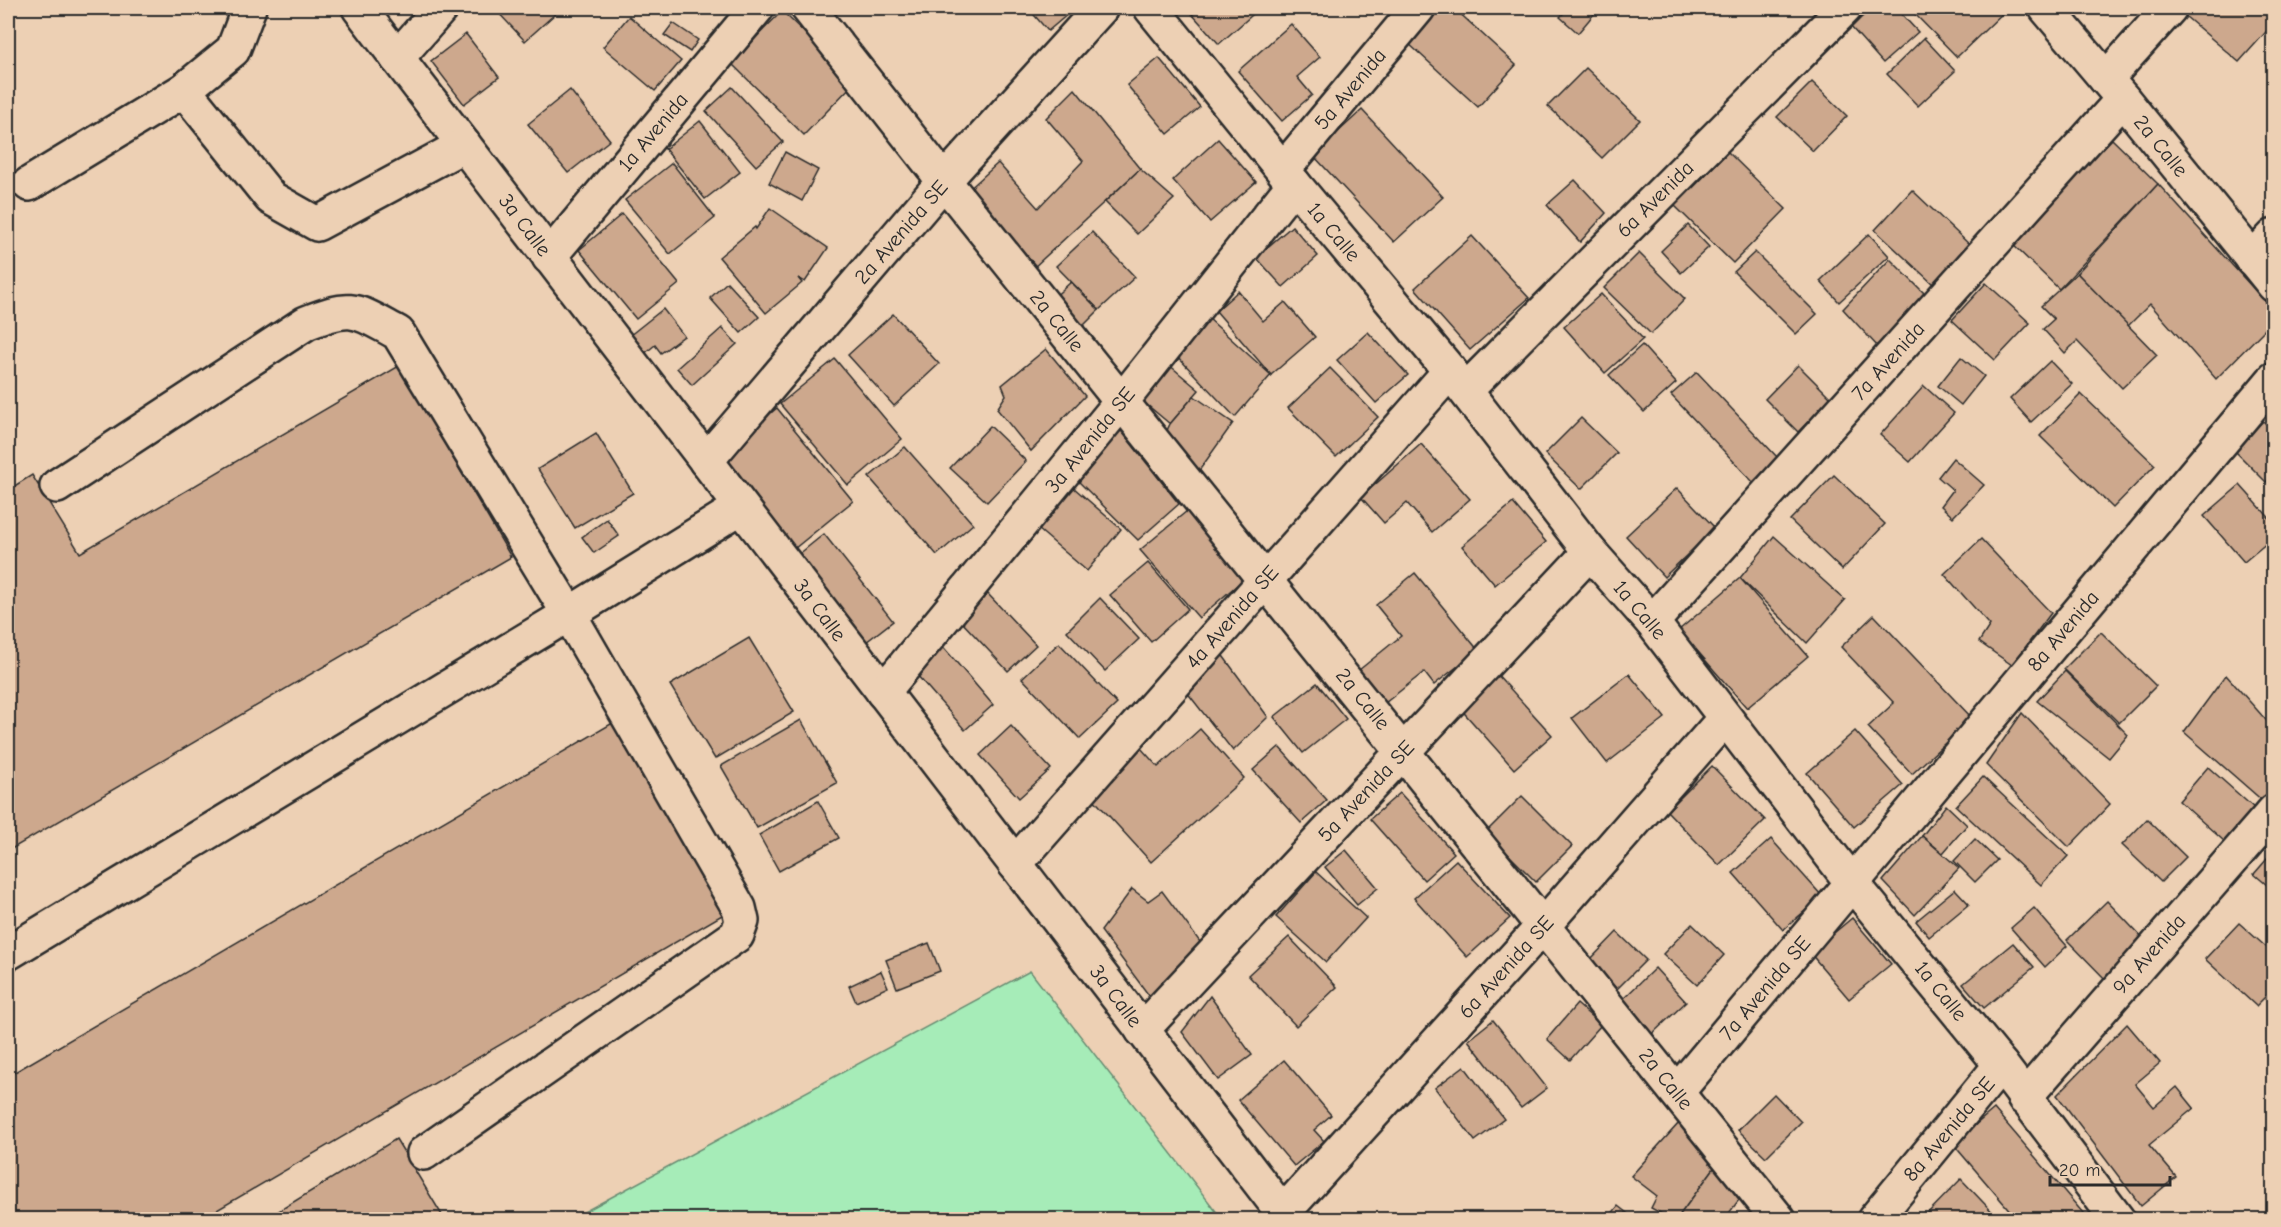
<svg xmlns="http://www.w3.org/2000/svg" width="2281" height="1227" font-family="'Comic Neue',sans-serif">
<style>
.green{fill:#a6ecb8;stroke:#688c72;stroke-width:1.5}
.building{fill:#cda88d;stroke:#2b2b2b;stroke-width:1.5}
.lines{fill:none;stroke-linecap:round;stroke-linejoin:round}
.minor-casing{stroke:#2b2b2b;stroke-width:38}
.minor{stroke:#edd0b4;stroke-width:33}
.labels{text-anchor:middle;stroke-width:4.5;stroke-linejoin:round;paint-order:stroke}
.street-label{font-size:21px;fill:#2b2b2b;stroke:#edd0b4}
</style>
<rect width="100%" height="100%" fill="#edd0b4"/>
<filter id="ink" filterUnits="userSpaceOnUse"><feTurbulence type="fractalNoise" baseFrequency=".0167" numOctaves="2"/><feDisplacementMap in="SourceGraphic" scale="12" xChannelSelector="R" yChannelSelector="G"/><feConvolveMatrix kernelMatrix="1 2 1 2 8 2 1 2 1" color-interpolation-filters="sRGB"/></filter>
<g filter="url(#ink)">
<path class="green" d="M1030,971L1222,1219H571Z"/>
<g class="building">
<path d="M494,8H549L555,14L525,41Z"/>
<path d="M1028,8H1075L1048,31Z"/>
<path d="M1199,8H1260L1219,44L1192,14Z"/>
<path d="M1441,8H1454L1516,65L1478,107L1408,43Z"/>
<path d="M1568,8H1599L1578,33L1560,17Z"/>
<path d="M1872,8H1896L1918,32L1883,63L1851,27Z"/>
<path d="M1909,8H2008L1957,57Z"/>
<path d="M2192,8H2259L2274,20V23L2239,62L2185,16Z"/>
<path d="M782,11L855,82L804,135L731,63Z"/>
<path d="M629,16L681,61L655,91L603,47Z"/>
<path d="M673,23L698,40L690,52L664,35Z"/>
<path d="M1291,24L1320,57L1297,77L1312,95L1282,121L1238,71Z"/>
<path d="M466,34L499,77L464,104L431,61Z"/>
<path d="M1924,38L1955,71L1918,106L1887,74Z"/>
<path d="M1159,58L1200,107L1168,134L1127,85Z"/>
<path d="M1586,68L1640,120L1602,158L1548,106Z"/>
<path d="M1812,82L1847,116L1813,151L1777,117Z"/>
<path d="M732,87L783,142L756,166L706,111Z"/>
<path d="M1075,89L1140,169L1032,269L965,193L998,163L1038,208L1083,161L1046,118Z"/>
<path d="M570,90L610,140L568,173L528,124Z"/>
<path d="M1362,110L1443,197L1394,242L1313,155Z"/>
<path d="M700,121L740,172L705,199L665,149Z"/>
<path d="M1218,139L1256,182L1210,222L1173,180Z"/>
<path d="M2112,139L2158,184L2059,289L2011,243Z"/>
<path d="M785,152L818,170L802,201L769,183Z"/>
<path d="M1728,152L1786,209L1733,263L1675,206Z"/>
<path d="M672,163L715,218L670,254L625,200Z"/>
<path d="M1140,169L1174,199L1137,234L1105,202Z"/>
<path d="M1575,180L1606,213L1580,242L1547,205Z"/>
<path d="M2158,184L2274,311V320L2216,379L2150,304L2128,326L2077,273Z"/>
<path d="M1912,190L1971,246L1934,285L1875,230Z"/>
<path d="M770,208L828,248L805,282L798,278L802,283L766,313L719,257L755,227L756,229Z"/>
<path d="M622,214L679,284L636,319L579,250Z"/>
<path d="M1688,225L1709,247L1681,273L1661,251Z"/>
<path d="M1292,226L1318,256L1283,287L1256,257Z"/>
<path d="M1092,232L1135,277L1099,310L1056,266Z"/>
<path d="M1869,234L1889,256L1839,302L1820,281Z"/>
<path d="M1472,236L1529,298L1470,350L1415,288Z"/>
<path d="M1755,252L1817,314L1796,334L1734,272Z"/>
<path d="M1639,253L1685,299L1651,334L1604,288Z"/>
<path d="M1890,259L1927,296L1878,347L1843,309Z"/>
<path d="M2077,273L2157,355L2122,388L2077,341L2065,353L2043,329L2054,319L2041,306Z"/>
<path d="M727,282L759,317L741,333L710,298Z"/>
<path d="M1071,282L1099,310L1080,329L1051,300Z"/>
<path d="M1986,283L2030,323L1995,360L1952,320Z"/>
<path d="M1238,291L1263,321L1285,302L1315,337L1271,375L1216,311Z"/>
<path d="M1601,294L1643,339L1605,373L1564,327Z"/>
<path d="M663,309L684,336L661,353L655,345L644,354L629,336Z"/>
<path d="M893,314L939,364L894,406L848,355Z"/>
<path d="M1208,318L1271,375L1235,417L1173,352Z"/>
<path d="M722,328L737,344L692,385L677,368Z"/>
<path d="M1368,332L1408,375L1376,403L1337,360Z"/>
<path d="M1642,345L1676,383L1644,412L1609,375Z"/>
<path d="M1046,349L1085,396L1031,451L997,409L1006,395L1002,385Z"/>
<path d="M1961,357L1984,376L1961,405L1938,386Z"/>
<path d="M835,359L902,439L848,485L780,404Z"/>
<path d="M2050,361L2072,384L2031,422L2010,399Z"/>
<path d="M1168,364L1199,390L1170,424L1139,398Z"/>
<path d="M1798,365L1831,398L1798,432L1765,399Z"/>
<path d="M399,366L511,557L8,851V490L32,475L80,553Z"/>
<path d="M1330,368L1378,417L1336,457L1288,408Z"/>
<path d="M1697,372L1778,458L1753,482L1671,395Z"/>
<path d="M1924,386L1954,413L1910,462L1880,435Z"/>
<path d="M2081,394L2155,465L2113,508L2040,436Z"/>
<path d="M1194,396L1233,423L1196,475L1164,437L1170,424Z"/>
<path d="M777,408L853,501L789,553L713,460Z"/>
<path d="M1581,418L1617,453L1581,489L1545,454Z"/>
<path d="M2263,421L2274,431V474L2266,482L2235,451Z"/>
<path d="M990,426L1026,461L987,502L950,468Z"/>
<path d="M1119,428L1179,504L1138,540L1077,480Z"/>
<path d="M596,433L633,493L575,528L538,469Z"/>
<path d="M1421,444L1470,499L1432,532L1407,503L1384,523L1361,497Z"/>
<path d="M905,447L973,524L937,555L869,477Z"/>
<path d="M1953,458L1984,485L1953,517L1941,506L1953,490L1938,477Z"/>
<path d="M1834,475L1885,524L1842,570L1790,520Z"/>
<path d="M2240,485L2274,523V537L2244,562L2204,516Z"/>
<path d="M1073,487L1121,529L1087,571L1038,529Z"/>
<path d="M1677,488L1715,528L1664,577L1626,536Z"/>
<path d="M1513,503L1546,542L1495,585L1462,546Z"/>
<path d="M1187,511L1245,578L1199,618L1140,550Z"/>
<path d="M607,519L619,536L594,553L582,537Z"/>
<path d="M824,534L893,621L857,649L788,563Z"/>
<path d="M1774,536L1845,600L1807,643L1740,578Z"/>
<path d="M1981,539L2051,613L2012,665L1979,642L1990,625L1944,574Z"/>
<path d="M1148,563L1188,609L1151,642L1110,595Z"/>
<path d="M1415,573L1478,650L1434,685L1424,672L1385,703L1359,670L1401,636L1376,605Z"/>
<path d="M1740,578L1808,656L1747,708L1679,630Z"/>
<path d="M988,594L1036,645L1008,671L960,620Z"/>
<path d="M1100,598L1139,639L1105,671L1067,631Z"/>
<path d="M1874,615L1972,718L1912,774L1868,727L1894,703L1841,647Z"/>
<path d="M2101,632L2156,686L2119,723L2064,669Z"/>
<path d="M749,638L794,712L715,759L670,685Z"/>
<path d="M939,642L993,705L965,730L910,667Z"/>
<path d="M1059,643L1117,704L1080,739L1022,678Z"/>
<path d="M1218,649L1268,717L1233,751L1186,691Z"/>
<path d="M2065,671L2128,735L2109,758L2037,701Z"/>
<path d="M1495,672L1552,735L1514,769L1458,706Z"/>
<path d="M1629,674L1665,718L1607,763L1572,718Z"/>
<path d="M2226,675L2274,729V791L2264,802L2184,732Z"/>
<path d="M1317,683L1346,719L1303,753L1274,717Z"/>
<path d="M2022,713L2110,804L2069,847L1986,765Z"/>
<path d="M801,720L837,783L757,828L721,766Z"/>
<path d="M616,721L729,911L200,1220H8V1076Z"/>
<path d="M1011,726L1051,769L1019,798L980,755Z"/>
<path d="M1200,729L1244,778L1151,862L1089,794L1140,747L1158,767Z"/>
<path d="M1855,731L1903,785L1854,827L1807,773Z"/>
<path d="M1279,747L1327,800L1301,823L1253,770Z"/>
<path d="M1712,766L1765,820L1719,865L1667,811Z"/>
<path d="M2208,767L2254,808L2224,841L2179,801Z"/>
<path d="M1983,777L2068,856L2041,885L1956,806Z"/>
<path d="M1400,793L1454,853L1424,880L1370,819Z"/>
<path d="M1522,796L1572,846L1536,882L1486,832Z"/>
<path d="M818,801L839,838L779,871L759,835Z"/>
<path d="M1946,805L1967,825L1943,853L1922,836Z"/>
<path d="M2147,819L2186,857L2161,882L2122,845Z"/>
<path d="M1922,836L1959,868L1915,915L1883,881Z"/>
<path d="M1771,839L1822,896L1783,930L1733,873Z"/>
<path d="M1975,839L1997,860L1975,882L1954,861Z"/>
<path d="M1346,850L1378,888L1357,905L1325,867Z"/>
<path d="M2274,851V891L2254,874Z"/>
<path d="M1456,860L1510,918L1467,957L1414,898Z"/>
<path d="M1316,872L1366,918L1326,962L1276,917Z"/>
<path d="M1132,889L1148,901L1162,891L1209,954L1150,997L1101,931Z"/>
<path d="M1955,889L1969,904L1929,937L1916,921Z"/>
<path d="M2107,901L2148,944L2108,982L2067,940Z"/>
<path d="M2034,908L2067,946L2045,967L2011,928Z"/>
<path d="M1852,918L1891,964L1849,999L1810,953Z"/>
<path d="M2239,923L2274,954V988L2256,1006L2205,959Z"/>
<path d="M1692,924L1724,955L1697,985L1663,954Z"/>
<path d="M1617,932L1646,960L1617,989L1588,962Z"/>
<path d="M1289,937L1337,987L1296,1026L1248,975Z"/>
<path d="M929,943L940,971L897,988L886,960Z"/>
<path d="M2013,943L2034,967L1984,1008L1963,984Z"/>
<path d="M1655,968L1686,1002L1652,1034L1621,1001Z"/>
<path d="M881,971L888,987L856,1002L849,986Z"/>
<path d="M1210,996L1252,1055L1218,1080L1182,1032Z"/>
<path d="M1577,1004L1601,1025L1570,1060L1547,1039Z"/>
<path d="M1493,1020L1547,1088L1521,1108L1468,1040Z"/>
<path d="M2127,1024L2160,1063L2135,1084L2154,1107L2177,1087L2194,1108L2149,1145L2176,1177L2141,1206L2057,1095Z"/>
<path d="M1284,1060L1331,1115L1314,1130L1324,1141L1294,1166L1238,1100Z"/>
<path d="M1464,1066L1504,1119L1475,1141L1435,1088Z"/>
<path d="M1774,1094L1801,1122L1766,1157L1738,1130Z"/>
<path d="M1994,1109L2089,1220H2018L1953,1144Z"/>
<path d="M1680,1122L1717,1164L1679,1216L1673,1220L1651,1208L1657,1196L1631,1176Z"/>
<path d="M396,1139L445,1220H264Z"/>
<path d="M1717,1164L1741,1197L1724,1220H1685L1679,1216Z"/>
<path d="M1961,1179L2000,1220H1922V1219Z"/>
<path d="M1618,1206L1636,1220H1607Z"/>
</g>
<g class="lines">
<g class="minor-casing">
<g id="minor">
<path d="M359,8L1283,1213L1543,926L1725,718"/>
<path d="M808,8L944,181L1779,1220"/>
<path d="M1151,8L1294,184L1450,371L1590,552L1652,622L1853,884L2001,1065L2118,1220"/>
<path d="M2046,8L2123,99L2274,285"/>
<path d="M397,58L441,8"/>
<path d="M2106,79L2170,8"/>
<path d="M184,90L271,198L317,224L464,145"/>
<path d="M1283,170L1418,8"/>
<path d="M29,184L184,90L233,50L249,8"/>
<path d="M549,257L757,8"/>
<path d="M2252,259L2274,236"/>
<path d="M1466,390L1845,8"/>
<path d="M706,461L944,181L1101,8"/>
<path d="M57,486L306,323C353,304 355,310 398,333L569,614L739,908L742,921L737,935L424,1153"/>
<path d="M1652,622L2123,99"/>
<path d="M883,692L1122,401L1294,184"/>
<path d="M1015,864L1450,371"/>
<path d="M8,953L569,614L741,507"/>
<path d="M1142,1030L1590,552"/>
<path d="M1677,1092L2274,379"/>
<path d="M2024,1098L2274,811"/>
<path d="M1874,1220L2001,1065"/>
</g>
</g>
<use href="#minor" class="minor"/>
</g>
</g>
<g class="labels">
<g class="street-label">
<text transform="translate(1350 89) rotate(-50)" y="7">5a Avenida</text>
<text transform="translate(653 132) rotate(-50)" y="7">1a Avenida</text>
<text transform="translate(2161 146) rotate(51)" y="7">2a Calle</text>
<text transform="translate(1655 199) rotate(-45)" y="7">6a Avenida</text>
<text transform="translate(525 225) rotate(53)" y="7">3a Calle</text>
<text transform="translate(901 232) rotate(-49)" y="7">2a Avenida SE</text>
<text transform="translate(1334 232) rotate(50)" y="7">1a Calle</text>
<text transform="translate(1057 321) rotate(51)" y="7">2a Calle</text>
<text transform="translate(1888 361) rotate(-48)" y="7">7a Avenida</text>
<text transform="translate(1090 440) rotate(-51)" y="7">3a Avenida SE</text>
<text transform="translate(820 610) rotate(53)" y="7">3a Calle</text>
<text transform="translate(1640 610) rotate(50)" y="7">1a Calle</text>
<text transform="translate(1232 617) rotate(-49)" y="7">4a Avenida SE</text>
<text transform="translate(2063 631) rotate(-50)" y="7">8a Avenida</text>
<text transform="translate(1363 699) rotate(51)" y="7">2a Calle</text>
<text transform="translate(1366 791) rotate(-47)" y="7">5a Avenida SE</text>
<text transform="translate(2149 954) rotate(-49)" y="7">9a Avenida</text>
<text transform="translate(1506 967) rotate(-48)" y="7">6a Avenida SE</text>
<text transform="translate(1765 988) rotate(-50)" y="7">7a Avenida SE</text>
<text transform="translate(1941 991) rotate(51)" y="7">1a Calle</text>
<text transform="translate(1116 996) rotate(53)" y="7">3a Calle</text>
<text transform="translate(1666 1079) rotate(51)" y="7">2a Calle</text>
<text transform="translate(1949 1129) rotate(-50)" y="7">8a Avenida SE</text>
</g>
</g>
<rect width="2281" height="1227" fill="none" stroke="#edd0b4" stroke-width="30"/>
<rect x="15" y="15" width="2251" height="1197" fill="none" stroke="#2b2b2b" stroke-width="2" filter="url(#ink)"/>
<path d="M2050 1176v9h120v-9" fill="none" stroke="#2b2b2b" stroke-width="3"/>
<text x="2059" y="1176" font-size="18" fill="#2b2b2b" stroke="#edd0b4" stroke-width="4.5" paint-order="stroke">20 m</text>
</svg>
